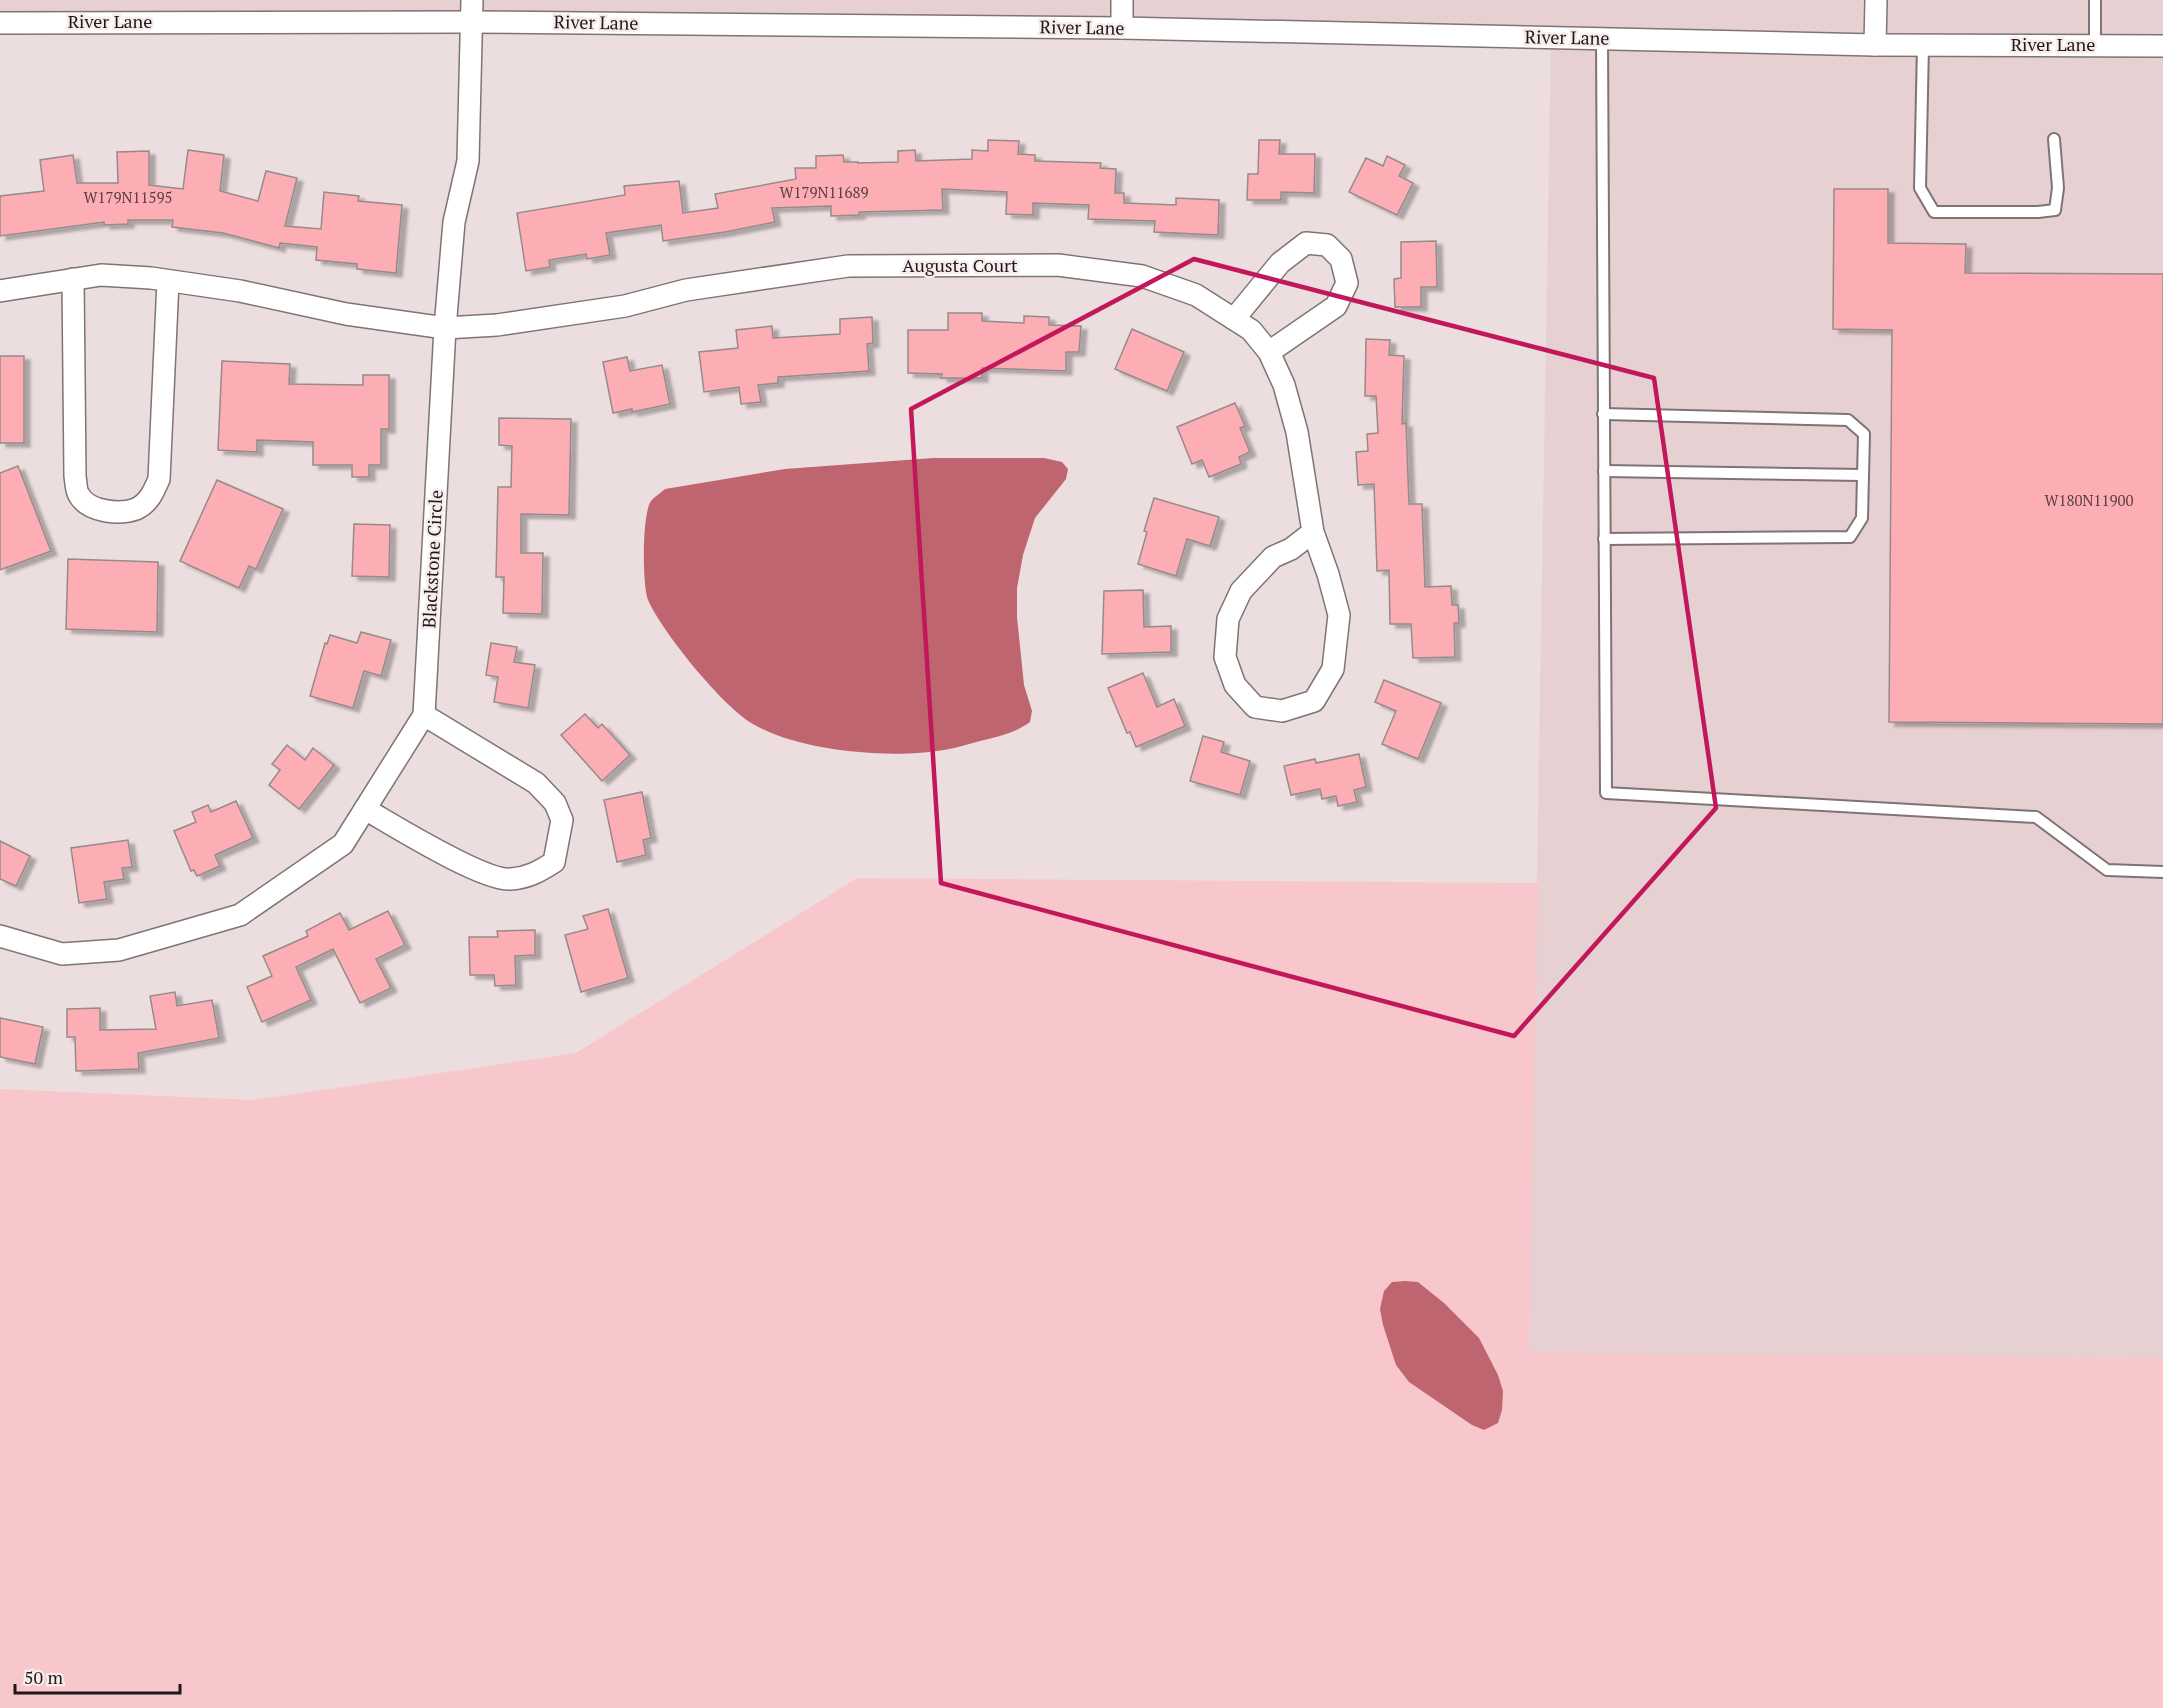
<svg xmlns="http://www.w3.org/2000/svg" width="2163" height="1708" font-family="'PT Serif',serif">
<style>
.built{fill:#e7d0d2}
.green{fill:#f8c7cb}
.water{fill:#bf6570}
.building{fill:#fdaeb5;stroke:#968a8b;stroke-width:1.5;filter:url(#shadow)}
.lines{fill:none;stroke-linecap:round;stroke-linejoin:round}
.lane-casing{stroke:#7f7374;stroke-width:14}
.street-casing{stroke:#7f7374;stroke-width:24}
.lane{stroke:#fff;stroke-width:10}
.street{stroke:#fff;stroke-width:21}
.marked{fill:none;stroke:#c2185b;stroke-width:4.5;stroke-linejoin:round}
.labels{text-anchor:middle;stroke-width:5;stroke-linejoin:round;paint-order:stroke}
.number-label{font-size:15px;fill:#563e41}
.street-label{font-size:18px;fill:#1e191a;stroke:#f9ecec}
</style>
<defs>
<filter id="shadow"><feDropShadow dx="6" dy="4" stdDeviation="1.5" flood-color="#0004"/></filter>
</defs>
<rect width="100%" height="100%" fill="#ecdedf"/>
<path class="built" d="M0,0H2163V1358L1529,1353L1551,38L0,23Z"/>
<path class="green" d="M857,878L1538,883L1529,1353L2163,1358V1708H0V1089L254,1100L576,1053Z"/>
<g class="water">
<path d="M933,458H1044L1062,462L1068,469L1066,479L1035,518L1023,555L1017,588V617L1024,685L1032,711L1030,722C1013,734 999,736 980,741C968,744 956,748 944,750C891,759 800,752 753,724C723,707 662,632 648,600C642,585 642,513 651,501C655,496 661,493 665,489L785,469Z"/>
<path d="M1405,1281L1418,1282L1444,1303L1479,1338L1498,1375L1503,1391L1502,1410L1498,1423L1484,1430L1472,1425L1409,1382L1396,1365L1383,1325L1380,1309L1384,1291L1392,1282Z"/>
</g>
<g class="building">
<path d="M988,140L1019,141L1018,154L1035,155V161L1101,163L1100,168L1116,169L1115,193H1124V203L1176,205V198L1219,200L1218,235L1154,232L1155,221L1088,219L1089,205L1033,203V215L1006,214L1007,192L942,189L943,210L859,212V215L831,216V206L772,208L775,222L725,232L663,241L661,225L606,233L610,255L587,259L586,254L549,260L550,267L526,271L517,213L625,195L624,186L679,181L683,213L718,208L715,194L796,179L795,168H816V156L843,155L844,162H858V163L898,162V151L915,150L916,161L972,159V150L988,151Z"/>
<path d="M1259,140H1280L1279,154H1315L1314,193L1281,192V200H1247L1248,174H1258Z"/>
<path d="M188,150L224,155L220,191L258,201L266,171L297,178L285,226L321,229L324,192L359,196L358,201L402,205L396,273L357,269V264L316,260L317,247L280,243L279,248L223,233L172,227L173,220H128V224L104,225V222L0,236V196L44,191L40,160L73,155L77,183H118L117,152L149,151V185L183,189Z"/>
<path d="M1387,156L1405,165L1399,176L1413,183L1397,215L1349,192L1366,158L1383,166Z"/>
<path d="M1834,189H1888V243L1966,244L1965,273L2163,274V724L1889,722L1892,330L1833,329Z"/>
<path d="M1436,241L1437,287H1421V307H1395L1394,279L1401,278V242Z"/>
<path d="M948,313H982V321L1024,323V316L1049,317V325L1081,326L1079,352H1066V371L982,368V378H941L942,374L908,373V330H948Z"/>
<path d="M872,317L873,343L867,344L869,371L778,377V383L758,385L761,402L741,404L739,387L704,392L699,352L738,348L736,330L772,326L773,338L840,334V319Z"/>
<path d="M1132,329L1184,352L1167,391L1115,369Z"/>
<path d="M1366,339L1390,340L1389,355L1404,356L1402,424L1406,423L1409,504H1422L1425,587L1451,586L1452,605H1458L1459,623H1454L1455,657L1413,658L1411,624H1390L1389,570L1377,571L1374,484L1358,485L1356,452L1368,451L1367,434L1378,433L1376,396H1365Z"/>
<rect x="0" y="356" width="24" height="87"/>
<path d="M627,357L630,371L662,365L670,404L632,412V409L613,413L603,362Z"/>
<path d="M222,361L290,364L289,384L363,385V375H389V429H381V465H369V477H352V465H313V442L257,440V452L218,450Z"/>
<path d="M1235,403L1245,426L1240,428L1250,452L1239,457L1241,464L1209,477L1202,460L1192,464L1177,427Z"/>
<path d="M499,418L571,419L569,515L521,514V553H543L542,614L503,613L504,577H496L498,487H511L512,446L499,445Z"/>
<path d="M18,466L51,551L0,570V473Z"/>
<path d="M217,480L283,509L256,569L249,566L239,588L180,561Z"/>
<path d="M1154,498L1219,517L1210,546L1187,539L1176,576L1138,564L1147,532L1144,531Z"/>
<path d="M354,524L390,525L389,577L352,576Z"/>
<path d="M68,559L158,562L157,632L66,629Z"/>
<path d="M1143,590L1144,627L1171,626V652L1102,654L1104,591Z"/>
<path d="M361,632L391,640L381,676L364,671L353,708L310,696L325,643L327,644L330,635L357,643Z"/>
<path d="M491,643L517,647L514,662L535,665L528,708L494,702L498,677L486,675Z"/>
<path d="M1143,673L1157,707L1174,699L1185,726L1136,747L1130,732L1127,733L1108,688Z"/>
<path d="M1384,680L1441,703L1418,759L1382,744L1396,711L1375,702Z"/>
<path d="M585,714L598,728L602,724L630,755L602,781L561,735Z"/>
<path d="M1203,736L1224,742L1221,752L1250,761L1240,795L1190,781Z"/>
<path d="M287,745L305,760L313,748L334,765L299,809L269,785L280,770L272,764Z"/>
<path d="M1359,754L1366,787L1354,790L1357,802L1338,806L1336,796L1322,799L1320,789L1291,795L1284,766L1315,759L1316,763Z"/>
<path d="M642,792L651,838L643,840L646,855L617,862L604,800Z"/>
<path d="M236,801L253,838L215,855L220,866L197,876L194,870L191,871L174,831L196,822L192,812L208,805L211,812Z"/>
<path d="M128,840L132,867L122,868L124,879L104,882L107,899L79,903L71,848Z"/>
<path d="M0,841L30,856L16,886L0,879Z"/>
<path d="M608,909L628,978L581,992L565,935L588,929L583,916Z"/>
<path d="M388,911L405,945L376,959L391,988L360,1003L333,949L296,967L311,1000L262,1022L247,987L272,976L263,956L308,936L306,931L340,913L349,930Z"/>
<path d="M535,930V955L515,956L516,985L495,986L494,975H470L469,937H498L497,931Z"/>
<path d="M175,992L177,1006L212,1000L219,1038L138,1053L139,1069L76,1071L75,1037H67V1009L100,1008V1030L156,1029L150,996Z"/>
<path d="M0,1018L43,1027L35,1064L0,1057Z"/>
</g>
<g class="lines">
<g class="lane-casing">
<g id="lane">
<path d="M2095,0V45"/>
<path d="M1602,39L1606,793L2036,817L2107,870L2163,872"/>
<path d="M1923,45L1920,188L1934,212H2038L2055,210L2058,188L2054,139"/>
<path d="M1603,414L1848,420L1864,434L1862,518L1850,537L1604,539"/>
<path d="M1604,471L1863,475"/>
</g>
</g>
<g class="street-casing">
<g id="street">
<path d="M0,23L471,22L1122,28L1875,45L2163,46"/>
<path d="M1122,28V0"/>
<path d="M1875,45L1876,0"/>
<path d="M73,279L75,476C76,482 76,491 79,495C88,512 120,515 136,509C149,503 154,491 159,479L168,281"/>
<path d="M0,291L101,275L151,278L240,291L346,314L445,328L497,325L625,306L686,290L848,266L1058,265L1142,276L1196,295L1251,330L1269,352L1284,385L1297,432L1313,532L1328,574L1339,615L1333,669L1314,701L1282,711L1255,707L1235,685L1225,657L1228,619L1241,591L1273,557L1291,549L1313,532"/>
<path d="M1234,319L1280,263L1306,243L1327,245L1341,259L1347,283L1336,306L1269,352"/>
<path d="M365,809C393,825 484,882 511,879C528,878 540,871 554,862L562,820L555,803L536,783L424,715"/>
<path d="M0,936L62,954L119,950L240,915L343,844L424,715L445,328L454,222L468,161L472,0"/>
</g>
</g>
<use href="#lane" class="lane"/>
<use href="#street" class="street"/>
</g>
<path class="marked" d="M1194,259L1654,378L1716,808L1514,1036L941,883L911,409Z"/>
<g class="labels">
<g class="number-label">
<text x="824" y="198">W179N11689</text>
<text x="128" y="203">W179N11595</text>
<text x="2089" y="506">W180N11900</text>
</g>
<g class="street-label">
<text x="110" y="28">River Lane</text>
<text transform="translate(596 23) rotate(1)" y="6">River Lane</text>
<text transform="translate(1082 28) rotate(1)" y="6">River Lane</text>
<text transform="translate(1567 38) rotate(1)" y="6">River Lane</text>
<text x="2053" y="51">River Lane</text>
<text x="960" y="272">Augusta Court</text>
<text transform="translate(433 559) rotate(-87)" y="6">Blackstone Circle</text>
</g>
</g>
<path d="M15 1684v9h165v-9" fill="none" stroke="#1e191a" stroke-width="3"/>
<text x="24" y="1684" font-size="18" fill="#1e191a" stroke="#f9ecec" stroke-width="4.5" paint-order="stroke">50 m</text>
</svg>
